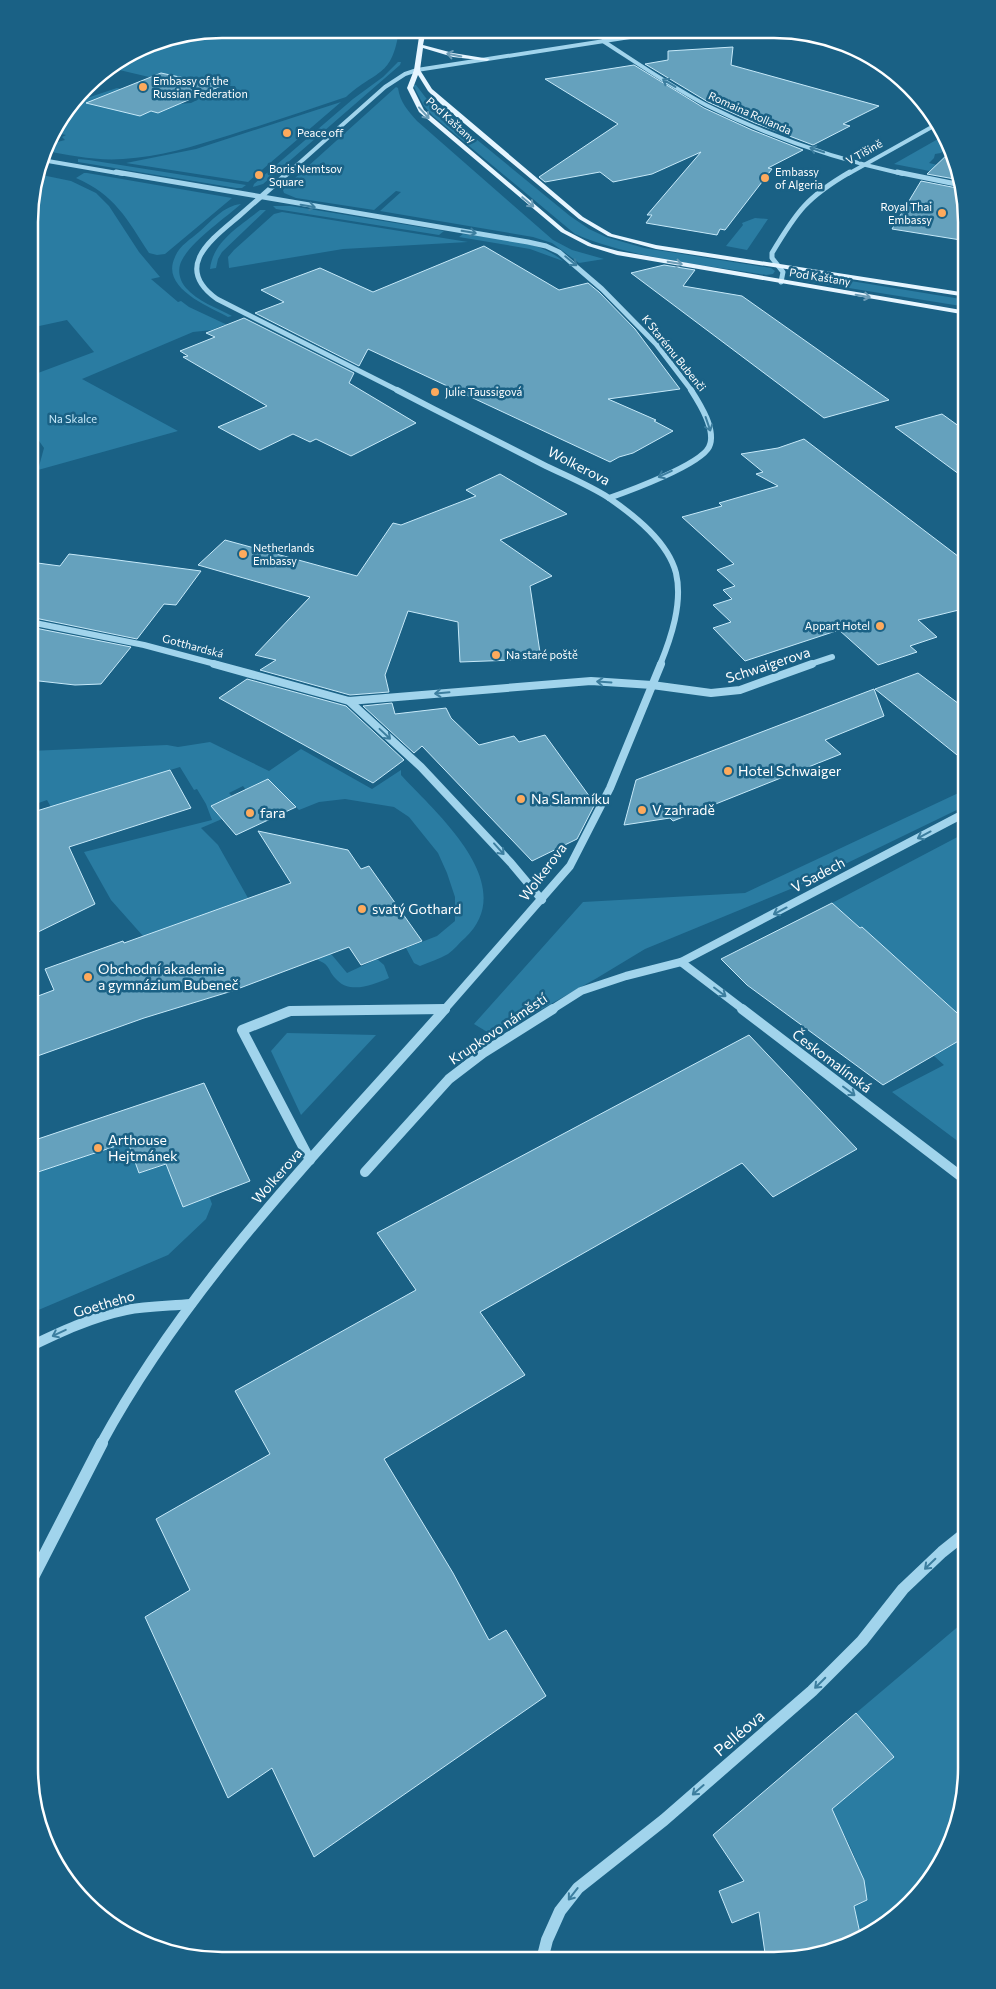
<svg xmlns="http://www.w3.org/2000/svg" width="996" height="1989" font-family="Commissioner,sans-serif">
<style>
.green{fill:#2a7ca2}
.building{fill:#65a1bd;stroke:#c6e9f9}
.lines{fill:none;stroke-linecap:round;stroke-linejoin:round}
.minor-far5{stroke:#a1d4ec;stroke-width:4}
.minor-far4{stroke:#a1d4ec;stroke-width:5}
.minor-far3{stroke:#a1d4ec;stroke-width:6}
.minor-far2{stroke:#a1d4ec;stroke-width:8}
.minor-far1{stroke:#a1d4ec;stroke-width:10}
.minor{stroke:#a1d4ec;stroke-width:12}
.major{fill:#e6f5ff;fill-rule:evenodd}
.oneway{stroke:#6c9cb6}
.oneway2{stroke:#3c7e9f}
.poi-dot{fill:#fdaa5d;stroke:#1a6185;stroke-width:2}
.labels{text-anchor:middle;stroke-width:5;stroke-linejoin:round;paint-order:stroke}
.far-poi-label{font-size:11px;fill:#fff;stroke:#1a6185;text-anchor:start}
.far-street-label{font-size:11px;fill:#fff;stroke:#1a6185}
.far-park-label{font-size:11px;fill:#c6e9f9;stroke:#1a6185}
.street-label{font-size:14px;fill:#fff;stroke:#1a6185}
.poi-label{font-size:14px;fill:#fff;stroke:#1a6185;text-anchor:start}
.near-street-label{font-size:16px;fill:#fff;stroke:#1a6185}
.rim{fill:none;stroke:#fff;stroke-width:2.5}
</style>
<rect width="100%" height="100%" fill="#1a6185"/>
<g class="green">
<path d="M222,29L399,30C392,78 377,69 346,97C307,110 269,123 230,135C195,146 159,157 123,159C95,161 71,155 44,151L46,145L65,140L62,137L66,135L52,132L78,98L83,96L90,97L117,88L121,89L130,107L158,113L177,104L191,103L199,99L196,96L211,93L231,94L237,91L235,86H218L159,76L149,77L111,68L120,65V61L148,43Z"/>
<path d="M398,62H401L400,65L263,184L253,187L254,184L353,99L383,77Z"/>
<path d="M413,85H416L426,98L570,216L589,229L606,237L644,248L771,268L775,271L773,274L766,275C705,265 630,258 575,234L433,116L424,106Z"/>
<path d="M396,87L398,88C400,102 408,111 417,121L553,240L572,250L604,259L579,263L552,243L533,237L380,211L401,192L396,191L374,210L296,198L284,193L283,190L285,187Z"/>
<path d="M341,102L248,182L126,163L196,149Z"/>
<path d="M945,135L952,149L946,148L941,153L935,154L934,158L929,163L959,170L960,177L894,164Z"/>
<path d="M78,159L89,160L246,185L242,188H236L78,162Z"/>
<path d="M84,173H87L232,198L165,254L157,255L149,253C127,219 115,195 76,178Z"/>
<path d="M37,174L71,181L96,193L109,206L139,252L160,277L151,279L178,302L181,301L189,307L236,329L224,325L212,330L193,332L82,379L178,431L38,470L44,448L30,428V376L94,352L67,320L30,328V197Z"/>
<path d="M241,204C225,218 191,242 182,260C177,269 179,280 186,288C197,301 217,308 232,316L228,317C208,306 160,288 175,257C179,246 191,239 199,232C212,221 223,206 241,204Z"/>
<path d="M273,206H291L444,231L439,235L276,209Z"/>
<path d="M260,210H266L222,252L218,259L216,268L210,269C213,241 240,226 260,210Z"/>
<path d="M282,212L468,242L343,249L229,268L228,257L234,250L274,214Z"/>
<path d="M755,218L768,219L747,250L726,246L743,225L742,223Z"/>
<path d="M463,234C496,239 537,239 563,261L530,249L459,237Z"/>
<path d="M802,273L967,300V307L799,280L794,277L796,274Z"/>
<path d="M210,742L269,771L301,749L372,789L401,770V775C436,813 521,885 465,938C459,943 454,950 448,954C439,959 429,962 420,966L414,963L406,948L437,936L455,921V897L447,873L438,853L409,817L394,807L345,799L319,802L299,810L268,779L246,790L243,786L229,793L232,796L211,806L222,819L201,828L218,845L248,898L143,936L111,900L84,852L212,820L206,804L197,789L194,790L180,767L51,807L47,800L30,806V751L167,745L178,747Z"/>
<path d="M967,789V805L810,881L645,949L597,978L494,1036L474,1024L583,902L745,893Z"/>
<path d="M967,832V1022L862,927L860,928L832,903Z"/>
<path d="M297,929L332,955L347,973L377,959L384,965L389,978C373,985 350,994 337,980C326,969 332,965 315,959Z"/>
<path d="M287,1033L376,1035L301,1115L271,1051Z"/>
<path d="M967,1036V1148L892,1092L944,1065L934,1056Z"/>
<path d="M128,1142L139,1173L166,1165L169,1171L177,1168L209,1196L212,1204L206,1219L168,1255L29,1314V1291L34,1287L29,1282V1175Z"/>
<path d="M967,1619V1780L953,1841L927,1885L882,1928L861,1938L854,1906L867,1900C862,1872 848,1833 828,1812L894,1757L856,1713Z"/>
</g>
<g class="building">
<path d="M733,47L731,65L879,106L843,124L850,126L813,145L755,123L708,102L645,64L668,60V51Z"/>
<path d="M634,65L704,108L752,130L803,150L768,168L772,169L725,230L720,229L717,235L646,223L652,215H647L701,152L652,174L613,182L600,172L545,182L539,177L618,124L545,79Z"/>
<path d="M161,73L221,86L158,113L151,111L140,116L86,103Z"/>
<path d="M952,150L957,160L960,180L927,174Z"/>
<path d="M921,181L962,189L963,197L959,205L965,206L967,241L892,229Z"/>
<path d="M484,246L559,290L588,283L599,292L635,329L680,389L608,399L656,420L654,421L673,431L633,453L619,457L610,462L368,349L359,366L255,313L284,302L261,290L320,268L373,292Z"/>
<path d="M664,265L695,270L683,286L742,296L889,400L824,418L631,273Z"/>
<path d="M244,318L354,373L349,383L416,423L351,456L316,439L310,442L293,434L260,450L218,427L267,406L183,357L188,356L180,351L215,337L206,333Z"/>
<path d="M942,414L967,432V480L895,427Z"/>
<path d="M804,439L967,563V608L918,620L937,637L910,646L917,652L878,665L839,630L745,661L713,628L731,622L713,605L732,599L723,590L735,586L717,570L734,564L682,517L722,506L719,503L778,486L756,474L763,472L741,454L778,448Z"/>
<path d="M500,474L567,514L500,540L552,576L530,586L541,659L460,662L458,622L408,611L385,675L389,692L350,695L260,670L276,660L255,655L310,597L198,565L225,540L357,576L393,523L401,525L476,496L466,490Z"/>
<path d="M69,554L110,559L201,571L176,605L164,604L137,639L30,617V562L60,566Z"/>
<path d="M30,627L131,647L101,684L75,685L30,680Z"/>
<path d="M918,673L967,710V763L875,689Z"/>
<path d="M247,679L346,706L404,760L373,783L219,698Z"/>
<path d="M874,689L884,716L825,740L841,754L673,821L670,818L624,825L636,780Z"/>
<path d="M392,703L395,714L446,708L451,718L479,745L514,736L519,742L545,735L595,804L577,839L532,861L422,746L414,753L363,706Z"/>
<path d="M170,770L191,808L69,847L95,904L30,936V813Z"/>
<path d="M268,779L296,807L236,835L211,806Z"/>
<path d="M258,831L348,850L361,869L369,866L422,941L361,965L349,947L232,991L144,1018L29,1059L30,999L54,990L45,969L123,941L124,943L291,883Z"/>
<path d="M832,903L860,928L862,927L967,1022V1036L883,1085L747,985L721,959Z"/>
<path d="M749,1035L857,1149L773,1197L742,1163L480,1312L525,1375L384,1459L453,1573L489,1640L506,1630L546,1696L314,1857L272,1768L228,1798L145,1617L190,1590L156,1519L270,1454L235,1391L416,1290L377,1233Z"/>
<path d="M204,1083L250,1181L183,1207L166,1164L139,1173L128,1142L29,1175V1142Z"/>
<path d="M856,1713L894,1757L832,1809L864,1880L867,1900L854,1906L861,1938L836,1950L766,1960L759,1912L732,1923L719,1891L744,1881L713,1835Z"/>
</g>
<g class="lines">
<g class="minor-far5">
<path d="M603,41C637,63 670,86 706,105C768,136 835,159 903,174"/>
<path d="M42,160L123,174"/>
<path d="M287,174L385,87L405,74L417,70L630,37L689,32"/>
<path d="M848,174L939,123"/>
</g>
<g class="minor-far4">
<path d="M116,172L528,242L546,246L559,252L602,289L656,344L692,391"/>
<path d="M289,172C272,187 256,201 239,216C212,239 172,267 217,299L399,391"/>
<path d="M897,172L961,185"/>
<path d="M781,282L783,272L772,258V253C797,211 807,197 850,172"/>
</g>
<g class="minor-far3">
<path d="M397,390C445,415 493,439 542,464C564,475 589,485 609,498C635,516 668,542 676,573C683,603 671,638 660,665"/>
<path d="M609,498C629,491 700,465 709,447C717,431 700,404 691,390"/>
<path d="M30,622L144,645L219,665"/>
<path d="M808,665L832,657"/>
</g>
<g class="minor-far2">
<path d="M214,664L349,701L591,681L652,685L711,693L740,690L812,664"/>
<path d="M349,701L421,767L511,863L542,900"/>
<path d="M681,962L744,1010"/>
<path d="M355,1010L445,1009"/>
<path d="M444,1010L570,866L610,788L661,664"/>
<path d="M551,1010L581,991L626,976L681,962L967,812"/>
</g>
<g class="minor-far1">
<path d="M742,1009L967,1181"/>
<path d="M310,1160L242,1030L290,1011L445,1009"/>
<path d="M365,1172L449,1079L483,1053L553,1009"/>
<path d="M29,1347C60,1332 92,1317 126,1310C147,1306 169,1306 191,1304"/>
<path d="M101,1444C190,1280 323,1147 445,1009"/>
</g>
<g class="minor">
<path d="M29,1585L102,1443"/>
<path d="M542,1960L547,1940L560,1911L578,1888L664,1820L812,1691L862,1641L903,1589L942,1552L967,1532"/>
</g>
<path class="major" d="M420,30H426L423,45L453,53L490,59L487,61L453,57L423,48L420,70L432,89L583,217L612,234L656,245L967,293V297L656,249L608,236L579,219L441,104L428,91L418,75L413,88L424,110L565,230L592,244L618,251L967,311V315L617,255L588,246L561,232L419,112L407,88L414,70Z"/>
</g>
<defs><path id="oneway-shaft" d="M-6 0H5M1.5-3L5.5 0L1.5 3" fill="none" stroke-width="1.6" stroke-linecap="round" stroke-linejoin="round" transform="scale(1.25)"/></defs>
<g class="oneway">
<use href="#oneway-shaft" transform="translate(454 55) rotate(-169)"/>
<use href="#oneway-shaft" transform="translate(424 113) rotate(48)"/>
<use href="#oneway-shaft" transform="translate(528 202) rotate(40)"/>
<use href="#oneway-shaft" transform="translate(675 263) rotate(10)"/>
<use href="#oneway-shaft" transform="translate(863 296) rotate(9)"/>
</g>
<g class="oneway2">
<use href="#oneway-shaft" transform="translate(669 83) rotate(-149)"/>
<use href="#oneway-shaft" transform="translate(817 150) rotate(-162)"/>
<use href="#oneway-shaft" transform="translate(308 206) rotate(9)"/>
<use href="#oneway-shaft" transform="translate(469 232) rotate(9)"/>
<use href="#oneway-shaft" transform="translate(571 261) rotate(39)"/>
<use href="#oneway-shaft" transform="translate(708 424) rotate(71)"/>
<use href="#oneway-shaft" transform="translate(665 474) rotate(155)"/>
<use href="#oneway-shaft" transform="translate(604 682) rotate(-176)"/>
<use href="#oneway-shaft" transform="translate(442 693) rotate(175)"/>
<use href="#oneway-shaft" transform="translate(385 734) rotate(43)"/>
<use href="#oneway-shaft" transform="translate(924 835) rotate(152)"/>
<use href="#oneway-shaft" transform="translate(499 849) rotate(48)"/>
<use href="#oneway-shaft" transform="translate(780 911) rotate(152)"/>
<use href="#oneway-shaft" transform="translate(720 992) rotate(37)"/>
<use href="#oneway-shaft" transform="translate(849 1091) rotate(37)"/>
<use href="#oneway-shaft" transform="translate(59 1333) rotate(155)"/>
<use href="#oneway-shaft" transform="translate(930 1564) rotate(136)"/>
<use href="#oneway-shaft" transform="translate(820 1683) rotate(135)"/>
<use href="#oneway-shaft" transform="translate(698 1790) rotate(139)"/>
<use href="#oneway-shaft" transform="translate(573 1894) rotate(128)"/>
</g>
<g class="poi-dot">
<circle cx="143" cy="87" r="5"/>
<circle cx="287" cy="133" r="5"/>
<circle cx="259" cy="175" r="5"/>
<circle cx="765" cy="178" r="5"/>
<circle cx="942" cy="213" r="5"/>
<circle cx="435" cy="392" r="5"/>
<circle cx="243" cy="554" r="5"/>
<circle cx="880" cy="626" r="5"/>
<circle cx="496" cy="655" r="5"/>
<circle cx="728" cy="771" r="5"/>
<circle cx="521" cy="799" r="5"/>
<circle cx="642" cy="810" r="5"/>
<circle cx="250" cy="813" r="5"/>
<circle cx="362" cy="909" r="5"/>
<circle cx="88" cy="977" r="5"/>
<circle cx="98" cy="1148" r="5"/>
</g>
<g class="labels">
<g class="far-poi-label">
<text x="153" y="85">Embassy of the<tspan x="153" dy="13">Russian Federation</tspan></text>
<text x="297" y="137">Peace off</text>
<text x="269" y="173">Boris Nemtsov<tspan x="269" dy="13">Square</tspan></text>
<text x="775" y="176">Embassy<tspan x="775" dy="13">of Algeria</tspan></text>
<text x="932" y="211" text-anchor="end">Royal Thai<tspan x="932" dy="13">Embassy</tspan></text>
<text x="445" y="396">Julie Taussigová</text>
<text x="253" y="552">Netherlands<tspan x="253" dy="13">Embassy</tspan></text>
<text x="870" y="630" text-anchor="end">Appart Hotel</text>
<text x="506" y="659">Na staré poště</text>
</g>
<g class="far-street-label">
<text transform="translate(750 113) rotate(24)" y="4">Romaina Rollanda</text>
<text transform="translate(451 120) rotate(42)" y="4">Pod Kaštany</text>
<text transform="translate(864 152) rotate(-29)" y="4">V Tišině</text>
<text transform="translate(820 277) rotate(9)" y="4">Pod Kaštany</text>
<text transform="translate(674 353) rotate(51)" y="4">K Starému Bubenči</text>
<text transform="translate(193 646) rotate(15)" y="4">Gotthardská</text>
</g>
<g class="far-park-label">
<text x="73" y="423">Na Skalce</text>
</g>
<g class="street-label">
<text transform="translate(579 466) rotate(27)" y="5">Wolkerova</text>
<text transform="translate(768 665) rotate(-18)" y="5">Schwaigerova</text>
<text transform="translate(543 872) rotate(-53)" y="5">Wolkerova</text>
<text transform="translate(818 875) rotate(-28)" y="5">V Sadech</text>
<text transform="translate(498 1029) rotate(-34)" y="5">Krupkovo náměstí</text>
<text transform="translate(832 1061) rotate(37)" y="5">Českomalínská</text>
<text transform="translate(277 1176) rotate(-49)" y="5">Wolkerova</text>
<text transform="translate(104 1304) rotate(-16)" y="5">Goetheho</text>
</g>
<g class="poi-label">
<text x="738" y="776">Hotel Schwaiger</text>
<text x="531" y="804">Na Slamníku</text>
<text x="652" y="815">V zahradě</text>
<text x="260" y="818">fara</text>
<text x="372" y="914">svatý Gothard</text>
<text x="98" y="974">Obchodní akademie<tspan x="98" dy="16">a gymnázium Bubeneč</tspan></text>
<text x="108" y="1145">Arthouse<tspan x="108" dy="16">Hejtmánek</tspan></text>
</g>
<g class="near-street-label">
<text transform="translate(739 1733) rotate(-41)" y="6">Pelléova</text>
</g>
</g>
<path d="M0 0H996V1989H0ZM222 38H774A184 184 0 0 1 958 222V1768A184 184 0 0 1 774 1952H222A184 184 0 0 1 38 1768V222A184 184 0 0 1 222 38Z" fill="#1a6185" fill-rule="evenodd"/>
<path class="rim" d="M222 38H774A184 184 0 0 1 958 222V1768A184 184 0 0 1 774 1952H222A184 184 0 0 1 38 1768V222A184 184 0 0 1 222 38Z"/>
</svg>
